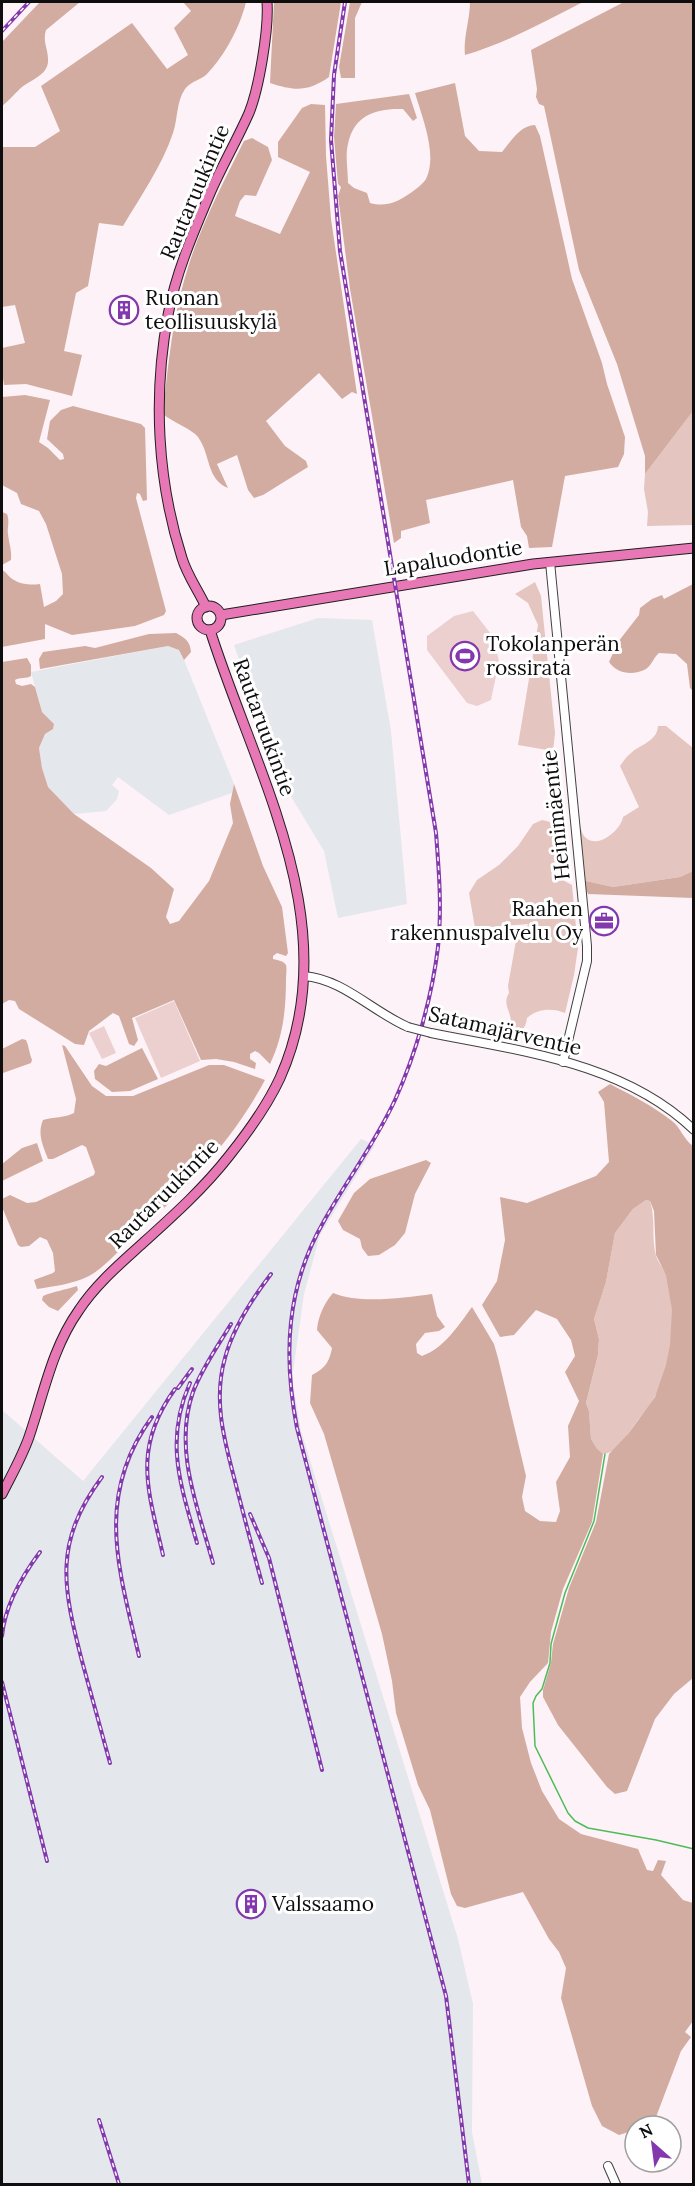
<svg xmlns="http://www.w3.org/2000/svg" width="695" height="2186" font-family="Lora,serif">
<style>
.industrial{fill:#e4e7ec}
.green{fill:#e4c5bf}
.forest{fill:#d2aca0}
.pitch{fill:#ecd0cf}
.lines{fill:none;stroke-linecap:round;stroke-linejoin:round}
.stream{stroke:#4dbc57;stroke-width:1.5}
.minor-casing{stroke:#414141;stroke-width:10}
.major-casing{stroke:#1f1f1f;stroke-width:11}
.minor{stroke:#fff;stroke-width:8}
.major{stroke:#e778b5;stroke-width:9}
.rail-casing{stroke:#8338ad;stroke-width:4}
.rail{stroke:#fff;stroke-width:1.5;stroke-dasharray:4.5;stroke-linecap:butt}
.minor-bridge-casing{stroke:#414141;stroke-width:10;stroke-linecap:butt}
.minor-bridge{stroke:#fff;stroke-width:8}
.labels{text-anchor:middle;stroke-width:6;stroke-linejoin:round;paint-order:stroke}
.street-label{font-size:21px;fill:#0e0e0e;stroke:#fff}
.poi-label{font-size:21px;fill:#0e0e0e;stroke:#fff;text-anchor:start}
</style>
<rect width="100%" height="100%" fill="#fdf2f7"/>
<g class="industrial">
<path d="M318,618L372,620L391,731L407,904L338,918L324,851L281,780L234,645Z"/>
<path d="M168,646L179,650L184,660L234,784L232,793L169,815L118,777L112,785L119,791L117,799L106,811L74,814L48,787L42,768L39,748L45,734L53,729L54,724L42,712L31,672Z"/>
<path d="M361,1139L375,1145L320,1235L304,1294L292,1379L301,1431L458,1939L473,2004L472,2132L482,2184H2V1410L83,1481Z"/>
</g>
<g class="green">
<path d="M693,411V525L647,526L648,512L644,489L645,474Z"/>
<path d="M535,582L541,596L555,733L553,751L518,745L538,625L528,603L515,594Z"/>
<path d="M658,726H666L693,748V871L680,877L613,887L582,880L579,819C580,825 581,834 586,838C598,849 621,830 623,817L639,807L620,766C623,762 626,757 630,754C640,744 657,742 658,726Z"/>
<path d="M542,820C568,824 563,842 567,864L558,863L554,868L555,876L572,885L578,948L574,975L565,1013C553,1008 538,1008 527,1018C526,1028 521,1034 509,1032C510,1029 511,1025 511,1022C511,1011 502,1004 509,993L508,986L517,935L529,924L475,928L469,893L477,880L499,865L518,846L533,824Z"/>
<path d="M646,1200L650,1201C656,1219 651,1238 656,1256C658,1263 664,1269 667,1276C677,1310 673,1367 654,1398C649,1407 641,1415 635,1424C626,1436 619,1452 603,1454L597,1450L591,1439L589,1411L586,1403L598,1355L599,1339L594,1319L606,1282L615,1233L633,1209Z"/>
</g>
<g class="forest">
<path d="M40,2H80L46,30C42,42 49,50 48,62C47,75 31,80 22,87C15,93 10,100 2,106V42Z"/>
<path d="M183,2H246C240,27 225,55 207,74C201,80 191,81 185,89C176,102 178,119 173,133C162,166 140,197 123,226L99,223L88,286L76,293L64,351L82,355L72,396L26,384L4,385L2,371V348L25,343L15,305L2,307V147H35L60,131L41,86L132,23L167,69L188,55L174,28L191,11Z"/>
<path d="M274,2H341L329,77C308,92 294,91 270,83Z"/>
<path d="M350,2H362L355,18V78H341L339,67Z"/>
<path d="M470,2H583C545,21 507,43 465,55C463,37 470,20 470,2Z"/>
<path d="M624,2H694L693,411L645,474V456L617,364L579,270L544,106L539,104L536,97L537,89L531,50Z"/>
<path d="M455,83L465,136L479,151L502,152C511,141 521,125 535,125L540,136L572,279L602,363L607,384L625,437L624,454L618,467L565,476L552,547L529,548L527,536L521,527L513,480L426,500L430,523L401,531V538L394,543L350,289L338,196L341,187L338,184L334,137L336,104L409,94L417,118L413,121L403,109C376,108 354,115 348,144C345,156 348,171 348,183L354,188L367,193L370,203C385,207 396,203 409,194C415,190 422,185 426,179C438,155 422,117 415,93Z"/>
<path d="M311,104L325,105L326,156L331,219L357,394L352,392L342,399L319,373L266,421L285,446L306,461L308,467L263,495L254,498L248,490L237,455L217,464L228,488C206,479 211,455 198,437C192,429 172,422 163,414C168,364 173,313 189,264C203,221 224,181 244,141L252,138L268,147L272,160L256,196L245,195L240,201L235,216L280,234L310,172L278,157V142L302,108Z"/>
<path d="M25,395L50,400L39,442L48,448L60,460L64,459L63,454L47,439L50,421L61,410L73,406L141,424L145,428L147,500L143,501L140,494L137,493L136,498L166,611L164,615L135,626L72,635L45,624V639L2,647V570C7,572 8,577 14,580C22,585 31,585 40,584L44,607L56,601L63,594L62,574L46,524L39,511L21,504L17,493L2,485V397Z"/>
<path d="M2,512L7,514C10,522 7,527 8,534C9,544 12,550 11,560L2,565Z"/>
<path d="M693,584V691L690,688L687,664L676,654L659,653C653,658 652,665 646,669C633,676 617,674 609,662L618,642L639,615L640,608L652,599L662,595L664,599Z"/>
<path d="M176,633C185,638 190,641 191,652L184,660L179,650L168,646L40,669L39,659L43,652L85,646L95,648L149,634Z"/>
<path d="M27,658L31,665V676C26,679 20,677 15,680L16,684L22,686L31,684L35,687L42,712L54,724L53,729L45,734L39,748L42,768L48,787L74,814L151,868L174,889L166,917L170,924L179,921L209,881L233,823L230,804L234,784L263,866L282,907L288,953L286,956L277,953L273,956V959C277,960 284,961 286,965C287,968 286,976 286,979C286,1010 283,1037 270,1064L259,1053L255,1051L250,1054V1059L256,1063L255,1069L234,1062L216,1059L201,1060L174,1000L132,1018L138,1040L134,1046L129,1044L119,1016L113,1013L89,1031L84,1045L75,1044L19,1009L15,1001L9,1000L2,1004V662Z"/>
<path d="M693,871V898L588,894L582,880L613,887L680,877Z"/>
<path d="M22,1039L26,1040C29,1046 29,1053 32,1060L31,1063L3,1073L2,1070V1049Z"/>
<path d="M62,1045L65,1046L92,1086L106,1096H133L209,1065H224L265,1080C230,1145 184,1190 130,1240C118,1251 104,1268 89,1276C73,1284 55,1286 37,1289L34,1280L53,1273L55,1271L53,1253L47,1240L40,1237L29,1246L21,1247L18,1245L2,1207V1199L10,1195L27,1203L36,1202L94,1175L95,1172L86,1147L82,1145L53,1159H48C43,1146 37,1134 43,1120C53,1117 65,1118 74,1113L76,1099Z"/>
<path d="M142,1048L158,1079L130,1091L112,1092L95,1079L94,1071L99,1064L106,1066Z"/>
<path d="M610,1084C631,1095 653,1106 672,1121C681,1128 684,1140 693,1146V1678L674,1694L655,1719L627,1791L615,1794L607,1787L558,1725L543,1697V1690L551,1663L553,1644L569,1588L596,1522L609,1454L628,1434L655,1397L666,1365L670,1345L672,1310L666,1275L656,1255L654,1211L650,1201L646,1200L633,1209L615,1233L606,1282L594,1319L599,1339L598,1355L586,1403L589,1411L591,1439L597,1449L603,1454L592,1522L563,1589L551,1632L548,1663L530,1682L520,1697L522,1728L531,1763L542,1791L559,1819L581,1834L638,1849L647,1870L653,1871L658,1860L666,1861L661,1875L683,1900L693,1903V2021L685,2032L691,2037L681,2051L656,2117L642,2126H635V2130L619,2135L602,2126L592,2106L561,1998L566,1968L559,1952L549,1939L523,1892L465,1908L457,1906L451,1894L430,1810L418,1785L396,1713L392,1681L382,1634L324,1434L310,1403L312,1375C325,1368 329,1363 332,1348L317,1330C318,1317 324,1303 333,1293C359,1304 403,1298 432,1294L437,1316L445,1327L439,1331L425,1333L416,1344L417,1353L422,1356C444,1348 458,1326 472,1307L494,1344L498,1358L526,1476L522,1497L525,1511L540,1521L556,1522L560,1511L556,1482L570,1457L568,1426L579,1401L565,1372L575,1356L571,1340L557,1319L536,1310L514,1335L500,1337L482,1305L497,1281L505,1240L500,1197L527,1203L596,1176L609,1162L604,1102L598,1092Z"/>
<path d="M37,1143L43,1161L2,1181V1164L22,1148Z"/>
<path d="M426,1160L431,1163L415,1194L405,1233L395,1245L379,1255L368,1256L362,1248L360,1239L343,1230L338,1221L354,1193L370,1179Z"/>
<path d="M77,1286L78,1290L58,1311L49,1307L42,1300L43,1296C54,1291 66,1290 77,1286Z"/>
</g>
<g class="pitch">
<path d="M473,611L494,638L499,662L491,700L477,706L467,703L427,650V636L454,616Z"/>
<path d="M174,1001L200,1061L161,1078L135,1018Z"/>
<path d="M104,1026L116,1053L102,1059L89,1033Z"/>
</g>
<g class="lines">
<path class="stream" d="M605,1454L594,1521L565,1593L551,1644L550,1663L542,1689L536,1696L533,1703L535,1746L568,1813L575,1821L588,1828L656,1840L694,1849"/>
<g class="minor-casing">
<g id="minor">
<path d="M550,562L587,946V961L563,1062"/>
<path d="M304,976C343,979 373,1012 408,1027"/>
<path d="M431,1033C521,1051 625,1063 694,1130"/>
<path d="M608,2166L616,2184"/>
</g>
</g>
<g class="major-casing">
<g id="major">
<circle cx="209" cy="618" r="12"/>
<path d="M206,607C198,590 187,575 182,558C157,480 153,395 168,315C176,272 194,231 211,191C223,164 237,140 249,113C259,88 269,29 267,2"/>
<path d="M221,615L533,564L694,548"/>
<path d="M2,1494C11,1476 22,1457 29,1437C44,1393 52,1348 79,1310C96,1284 121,1263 143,1243C174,1215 204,1188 229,1156C249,1131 267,1106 280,1078C348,926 255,773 210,630"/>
</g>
</g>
<use href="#minor" class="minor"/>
<use href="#major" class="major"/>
<g class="rail-casing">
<g id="rail">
<path d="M345,2L334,75L331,140L340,251L436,833C439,871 442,909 438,947C432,997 416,1054 395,1100C375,1143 347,1180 324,1221C286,1287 283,1355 297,1428L446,1996L469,2184"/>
<path d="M2,31L29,2"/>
<path d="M190,1383C164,1441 181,1486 197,1543"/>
<path d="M178,1388L192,1369"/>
<path d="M102,1477C53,1543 63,1587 82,1661C91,1695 101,1729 110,1763"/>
<path d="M250,1514L269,1558L322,1770"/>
<path d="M163,1555C148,1490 132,1448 175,1389"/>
<path d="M213,1563C198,1508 173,1449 193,1392C202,1368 218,1346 231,1324"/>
<path d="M262,1583C253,1551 245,1520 237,1489C226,1446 212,1403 225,1358C233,1328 252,1299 271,1274"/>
<path d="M2,1636C5,1605 22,1576 40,1552"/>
<path d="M139,1656C119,1570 94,1496 152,1417"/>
<path d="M2,1682L47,1861"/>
<path d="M99,2120L119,2184"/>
</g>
</g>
<use href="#rail" class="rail"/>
<g class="minor-bridge-casing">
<path id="minor-bridge" d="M408,1027L431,1033"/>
</g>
<use href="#minor-bridge" class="minor-bridge"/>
</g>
<defs>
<g id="building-ring" transform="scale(1.5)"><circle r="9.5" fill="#fff" stroke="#8338ad" stroke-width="1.5"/><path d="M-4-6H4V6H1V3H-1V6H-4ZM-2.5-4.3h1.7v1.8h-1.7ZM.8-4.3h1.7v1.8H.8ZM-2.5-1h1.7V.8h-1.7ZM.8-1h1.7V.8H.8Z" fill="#8338ad"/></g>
<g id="stadium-ring" transform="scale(1.5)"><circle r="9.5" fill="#fff" stroke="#8338ad" stroke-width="1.5"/><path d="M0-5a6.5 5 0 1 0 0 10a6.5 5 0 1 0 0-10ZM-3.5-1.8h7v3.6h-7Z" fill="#8338ad"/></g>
<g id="office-ring" transform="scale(1.5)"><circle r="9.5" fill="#fff" stroke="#8338ad" stroke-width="1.5"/><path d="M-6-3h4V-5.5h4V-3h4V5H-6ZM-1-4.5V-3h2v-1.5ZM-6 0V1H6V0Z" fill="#8338ad"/></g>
</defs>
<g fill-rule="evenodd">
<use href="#building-ring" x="124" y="310"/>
<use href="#stadium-ring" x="465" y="656"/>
<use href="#office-ring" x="604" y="921"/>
<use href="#building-ring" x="251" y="1904"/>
</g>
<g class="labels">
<g class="street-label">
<text transform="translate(195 192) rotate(-67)" y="7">Rautaruukintie</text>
<text transform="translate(453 558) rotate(-9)" y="7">Lapaluodontie</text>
<text transform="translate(264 727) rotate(70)" y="7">Rautaruukintie</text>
<text transform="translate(556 815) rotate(-96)" y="7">Heinimäentie</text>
<text transform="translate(505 1031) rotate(13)" y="7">Satamajärventie</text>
<text transform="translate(164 1194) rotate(-45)" y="7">Rautaruukintie</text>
</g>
<g class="poi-label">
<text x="145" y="305">Ruonan<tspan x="145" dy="24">teollisuuskylä</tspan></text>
<text x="486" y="651">Tokolanperän<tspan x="486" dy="24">rossirata</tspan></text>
<text x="583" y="916" text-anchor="end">Raahen<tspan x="583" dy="24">rakennuspalvelu Oy</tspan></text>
<text x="272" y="1911">Valssaamo</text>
</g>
</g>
<rect width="695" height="2186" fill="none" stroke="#0e0e0e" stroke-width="6"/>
<g transform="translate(653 2144) rotate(332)"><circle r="28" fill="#ffffff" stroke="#9f9f9f" stroke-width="1.5"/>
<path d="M0-4.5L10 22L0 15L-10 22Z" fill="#8338ad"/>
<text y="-9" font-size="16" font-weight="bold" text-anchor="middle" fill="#0e0e0e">N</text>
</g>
</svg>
